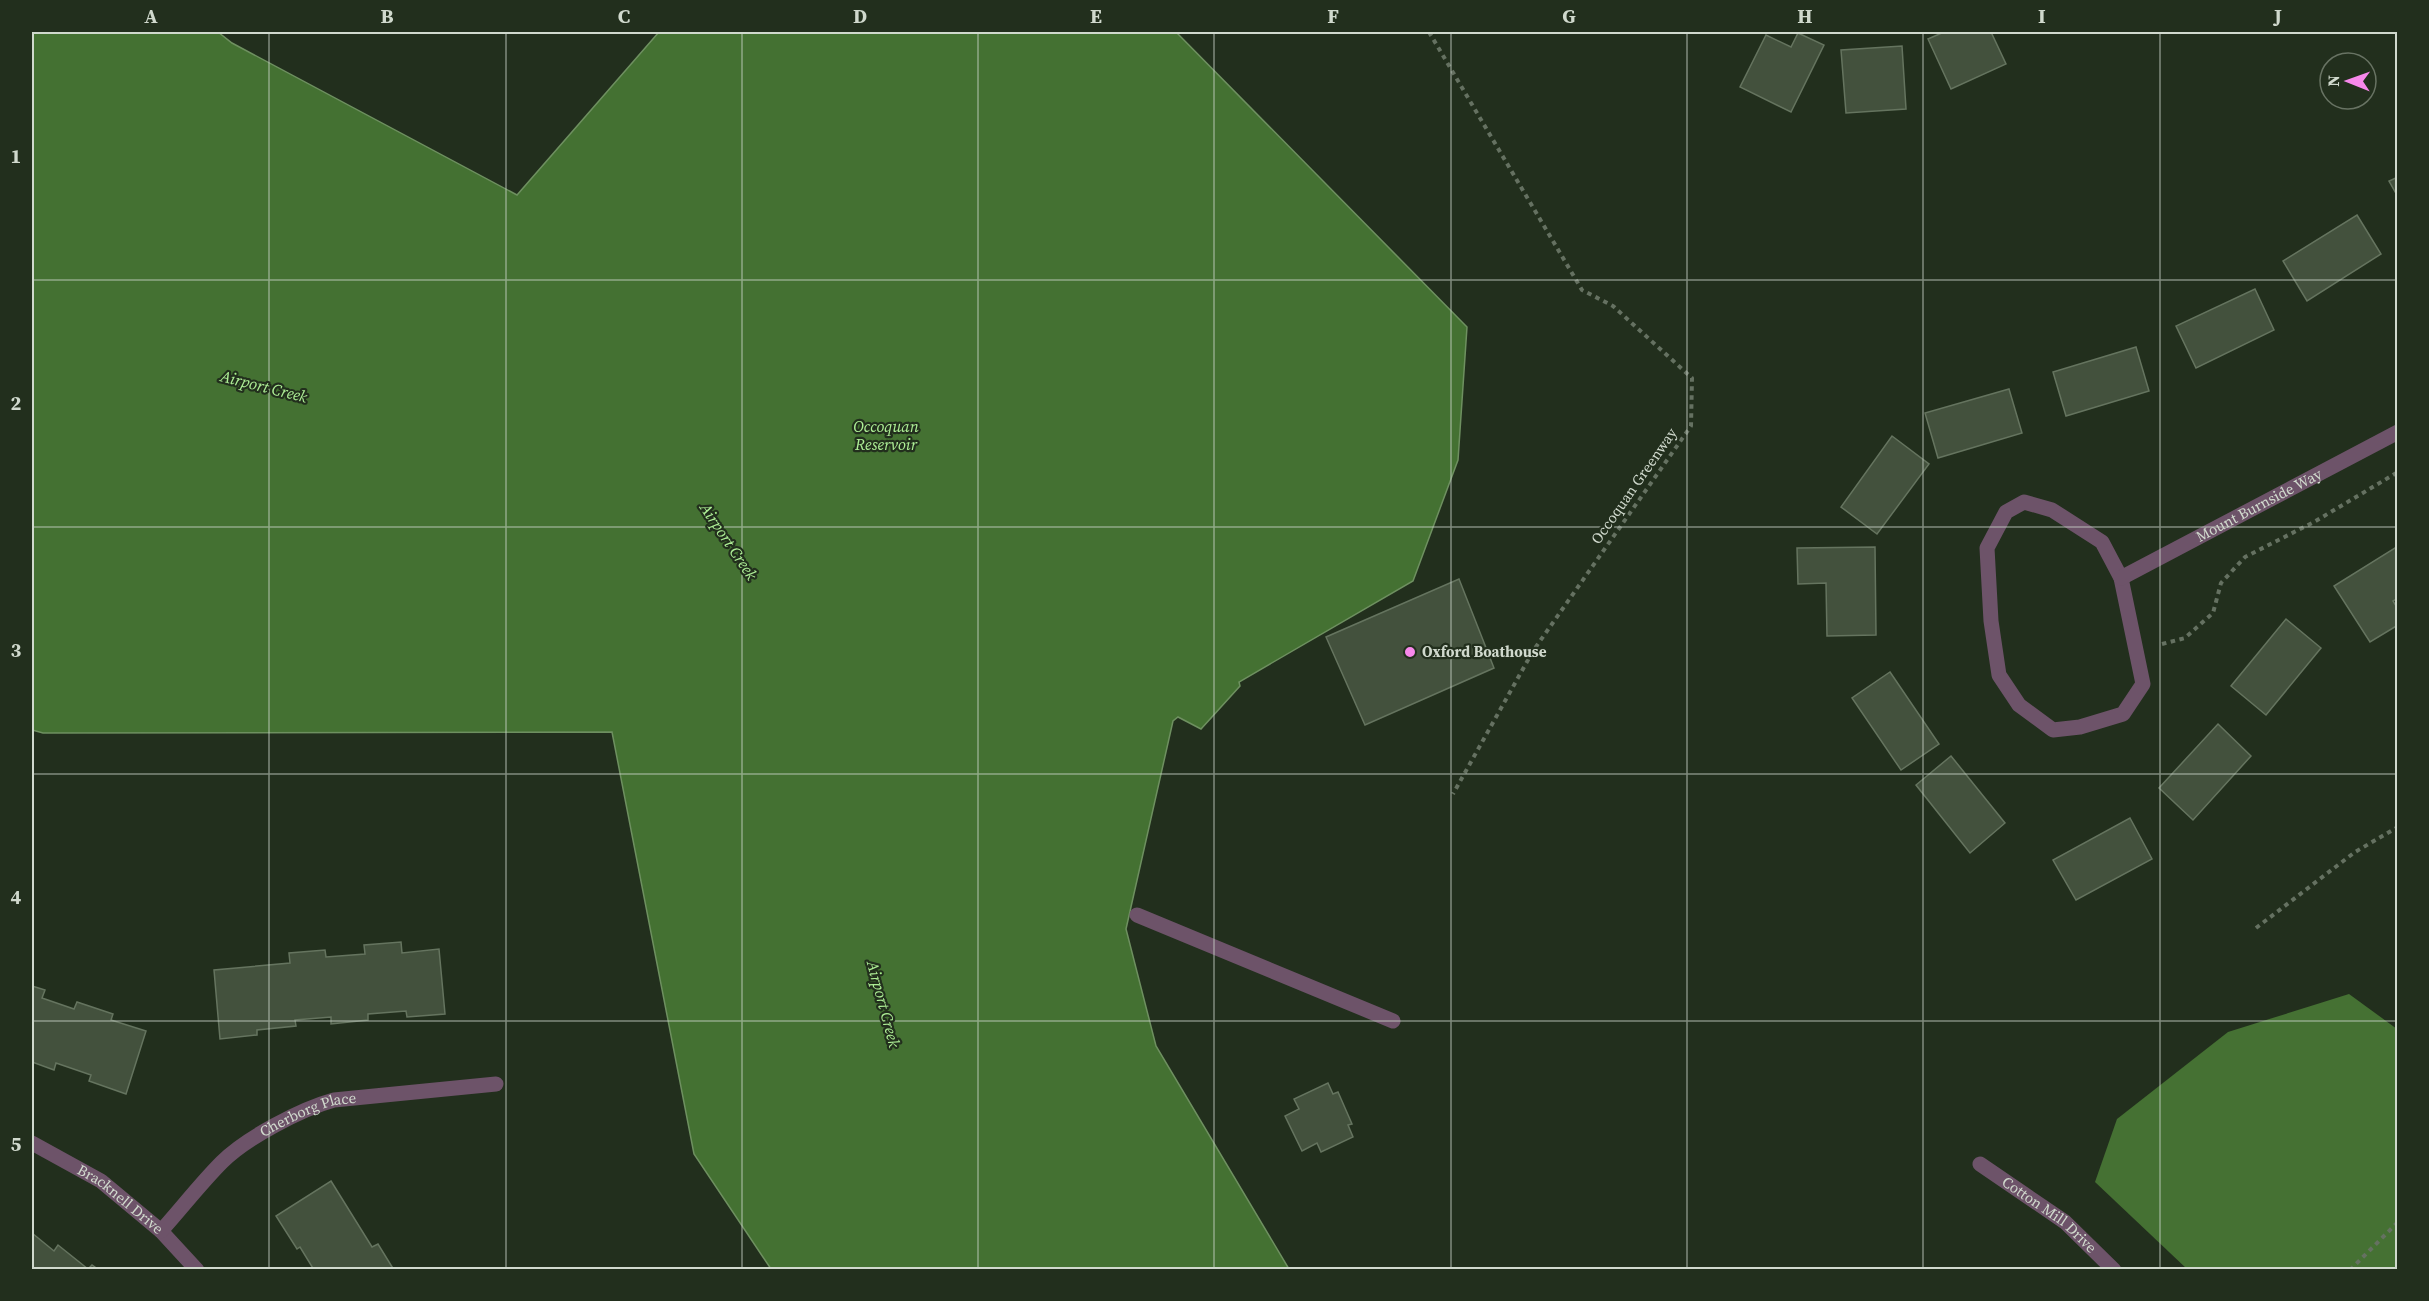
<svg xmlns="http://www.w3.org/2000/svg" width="2429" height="1301" font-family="'Source Serif 4',serif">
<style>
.forest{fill:#457133}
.water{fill:#447132;stroke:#6e9060;stroke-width:1.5}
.building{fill:#43513d;stroke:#65745f;stroke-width:1.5}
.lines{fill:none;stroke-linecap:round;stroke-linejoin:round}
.path{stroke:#657161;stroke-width:4;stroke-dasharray:4.5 4.5;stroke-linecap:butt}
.service{stroke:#6d5369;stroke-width:15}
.minor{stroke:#6d5369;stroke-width:15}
.grid{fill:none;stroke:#d0d9cd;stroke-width:1.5;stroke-opacity:0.55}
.poi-dot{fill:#f788eb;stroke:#222f1d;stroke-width:2}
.labels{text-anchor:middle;stroke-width:4.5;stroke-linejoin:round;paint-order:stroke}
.street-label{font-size:15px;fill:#d0d9cd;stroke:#222f1d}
.poi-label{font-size:15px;font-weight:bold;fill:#d0d9cd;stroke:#222f1d;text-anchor:start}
.water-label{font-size:16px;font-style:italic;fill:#aeef96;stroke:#222f1d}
.neatline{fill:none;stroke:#d0d9cd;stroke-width:2}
.grid-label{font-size:20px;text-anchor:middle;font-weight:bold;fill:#d0d9cd}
</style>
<rect width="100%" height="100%" fill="#222f1d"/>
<path class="forest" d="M2349,994L2397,1029V1269H2187L2095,1182L2117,1119L2228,1032Z"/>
<path class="water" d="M32,32H218L232,43L517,195L659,32H1176L1467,327L1458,460L1413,581L1239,682L1240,686L1201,729L1178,717L1173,721L1126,929L1156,1046L1289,1269H771L694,1154L612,732L43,733L32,730Z"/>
<g class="building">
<path d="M1944,32H1991L2006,64L1951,89L1928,39Z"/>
<path d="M1798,33L1824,45L1791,112L1740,87L1766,35L1791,47Z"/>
<path d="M1902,46L1906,109L1846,113L1841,50Z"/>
<path d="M2398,177V197L2389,181Z"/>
<path d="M2357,215L2381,254L2307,301L2283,261Z"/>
<path d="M2255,289L2274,330L2196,368L2176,326Z"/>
<path d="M2136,347L2149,391L2066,416L2053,372Z"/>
<path d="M2009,389L2022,433L1938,458L1925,413Z"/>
<path d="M1892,436L1929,464L1877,534L1841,507Z"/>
<path d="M2398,546V598L2393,601L2398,609V625L2370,642L2334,586Z"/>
<path d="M1875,547L1876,635L1827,636L1826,583L1798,584L1797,548Z"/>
<path d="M1459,579L1494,668L1365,725L1326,637Z"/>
<path d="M2286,619L2321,648L2266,715L2231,686Z"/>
<path d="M1890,672L1939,744L1901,770L1852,698Z"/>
<path d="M2218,724L2251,756L2193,820L2159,788Z"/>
<path d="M1951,756L2005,823L1970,853L1916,785Z"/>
<path d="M2130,818L2152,859L2076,900L2053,860Z"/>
<path d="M401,942L402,953L439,949L445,1014L407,1017L406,1011L368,1014V1020L331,1024V1017L295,1020L296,1026L257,1030V1035L220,1039L214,970L290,963L289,953L325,950L326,957L365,954L364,945Z"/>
<path d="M32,986L45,990L42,998L74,1009L77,1002L113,1014L111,1020L146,1031L126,1094L89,1081L91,1075L56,1063L54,1070L32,1062Z"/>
<path d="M1328,1083L1333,1094L1338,1092L1352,1124L1348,1125L1353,1137L1321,1152L1317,1143L1302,1151L1285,1116L1299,1109L1294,1099Z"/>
<path d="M331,1181L372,1247L378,1244L394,1270H314L300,1247L297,1249L276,1216Z"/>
<path d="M32,1233L54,1251L58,1245L88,1269L92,1265L99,1270H32Z"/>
</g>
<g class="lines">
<g class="path">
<path d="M1429,32L1582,290L1613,306L1692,378L1691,426L1533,651L1453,794"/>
<path d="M2162,644L2185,638L2213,613L2221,583L2245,557L2314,522L2398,472"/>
<path d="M2256,928L2355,852L2398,827"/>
<path d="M2350,1270L2398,1222"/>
</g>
<g class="service">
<path d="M2024,502L2052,510L2102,542L2121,578L2143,684L2123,714L2080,727L2053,730L2019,705L1999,675L1991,621L1987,548L2006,512Z"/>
<path d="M1137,915L1393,1021"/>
</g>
<g class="minor">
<path id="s1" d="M2121,578L2398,432"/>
<path id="s2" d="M32,1143L101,1181L161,1231L197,1270"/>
<path id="s3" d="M1980,1164L2065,1222L2114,1270"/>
<path id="s4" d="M161,1231C181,1209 200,1184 222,1162C246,1138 301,1109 334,1100L496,1084"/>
</g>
</g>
<path class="grid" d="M269,32V1270M506,32V1270M742,32V1270M978,32V1270M1214,32V1270M1451,32V1270M1687,32V1270M1923,32V1270M2160,32V1270M32,280H2398M32,527H2398M32,774H2398M32,1021H2398"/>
<circle class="poi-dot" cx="1410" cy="652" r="6"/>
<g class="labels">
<g class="street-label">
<text transform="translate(1634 486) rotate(-55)" y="5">Occoquan Greenway</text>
<text dy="5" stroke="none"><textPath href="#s1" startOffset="156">Mount Burnside Way</textPath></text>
<text dy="5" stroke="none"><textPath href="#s4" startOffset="192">Cherborg Place</textPath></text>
<text dy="5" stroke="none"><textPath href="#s2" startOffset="105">Bracknell Drive</textPath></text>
<text dy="5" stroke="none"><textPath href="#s3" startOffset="86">Cotton Mill Drive</textPath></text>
</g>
<g class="poi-label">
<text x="1422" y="657">Oxford Boathouse</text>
</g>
<g class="water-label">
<text transform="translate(264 386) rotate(14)" y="6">Airport Creek</text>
<text x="886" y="432">Occoquan<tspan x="886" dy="18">Reservoir</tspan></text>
<text transform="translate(729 541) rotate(56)" y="6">Airport Creek</text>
<text transform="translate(884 1004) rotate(75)" y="6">Airport Creek</text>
</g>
</g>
<rect width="2429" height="1301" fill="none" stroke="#222f1d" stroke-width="66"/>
<g transform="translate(2348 81) rotate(271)"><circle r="28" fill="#222f1d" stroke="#687363" stroke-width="1.5"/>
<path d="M0-4.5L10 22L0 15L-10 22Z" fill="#f788eb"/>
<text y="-9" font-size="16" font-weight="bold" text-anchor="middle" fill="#d0d9cd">N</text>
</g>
<rect x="33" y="33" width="2363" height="1235" class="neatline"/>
<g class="grid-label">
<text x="151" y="23">A</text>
<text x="387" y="23">B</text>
<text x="624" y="23">C</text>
<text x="860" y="23">D</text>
<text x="1096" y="23">E</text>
<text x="1333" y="23">F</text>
<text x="1569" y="23">G</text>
<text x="1805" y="23">H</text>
<text x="2042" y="23">I</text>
<text x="2278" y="23">J</text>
<text x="16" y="163">1</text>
<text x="16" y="410">2</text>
<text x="16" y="657">3</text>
<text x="16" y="904">4</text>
<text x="16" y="1151">5</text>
</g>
</svg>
